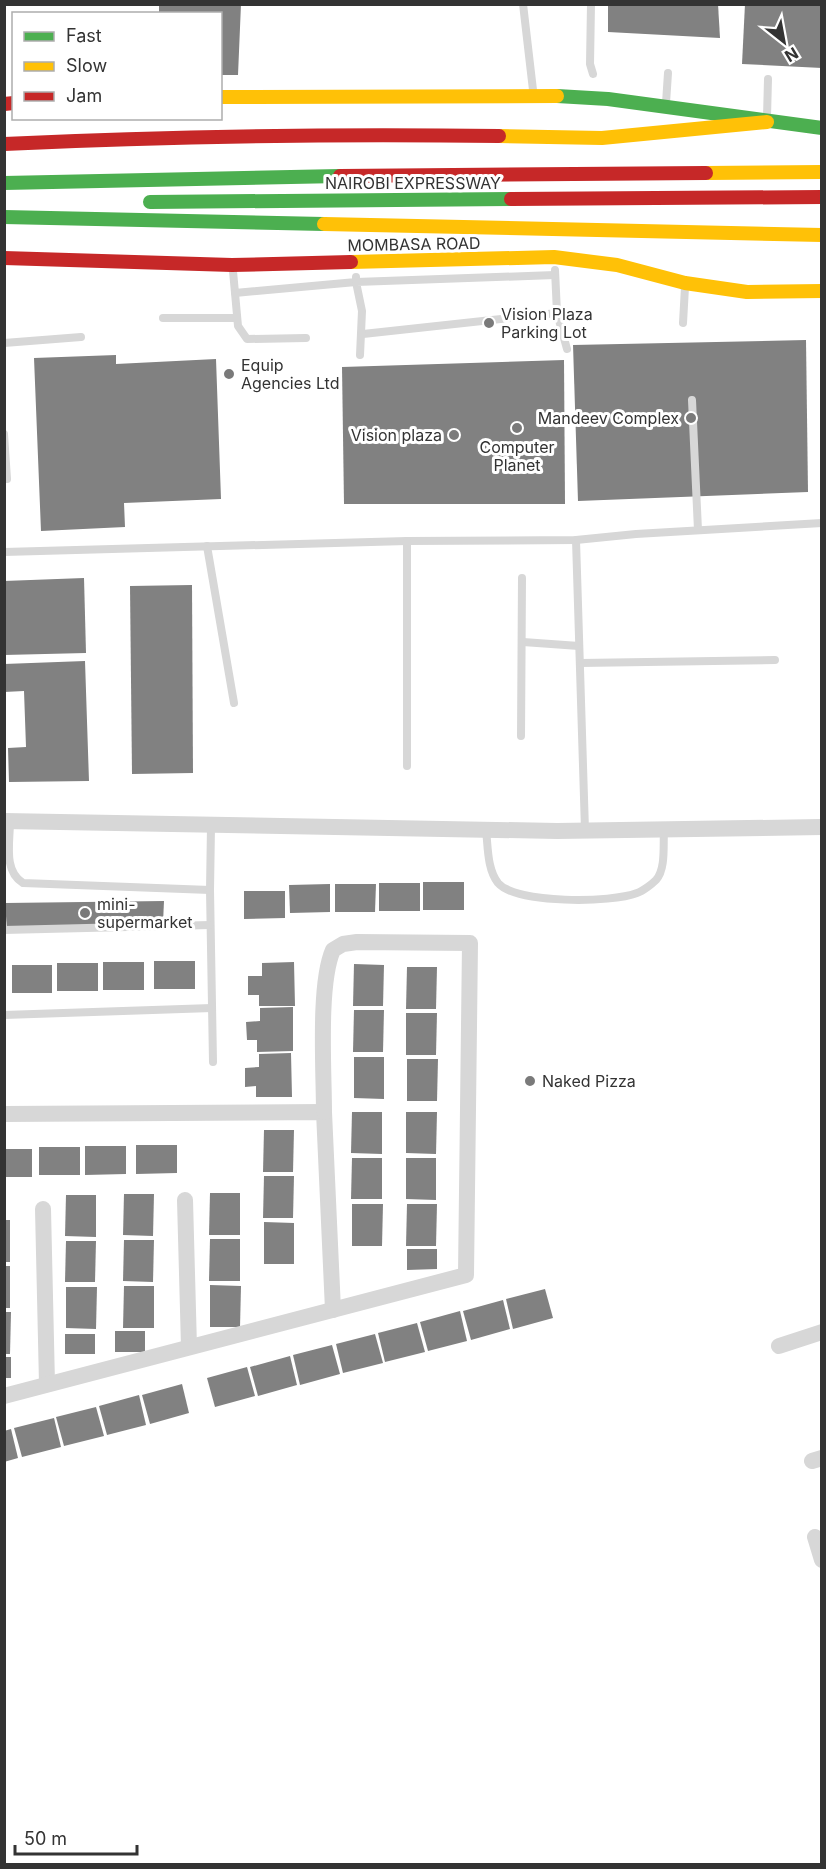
<svg xmlns="http://www.w3.org/2000/svg" width="826" height="1869" font-family="Inter,sans-serif">
<style>
.building{fill:#818181}
.lines{fill:none;stroke-linecap:round;stroke-linejoin:round}
.lane{stroke:#d7d7d7;stroke-width:8}
.street{stroke:#d7d7d7;stroke-width:16}
.fast{stroke:#4caf50;stroke-width:14}
.slow{stroke:#ffc107;stroke-width:14}
.jam{stroke:#c62828;stroke-width:14}
.poi-dot{fill:#7a7a7a;stroke:#fff;stroke-width:2}
.labels{text-anchor:middle;stroke-width:6;stroke-linejoin:round;paint-order:stroke}
.street-label{font-size:16px;fill:#333;stroke:#fff}
.poi-label{font-size:16px;fill:#333;stroke:#fff;text-anchor:start}
</style>
<rect width="100%" height="100%" fill="#fff"/>
<g class="building">
<path d="M159,4H241L238,75H220V14H159Z"/>
<path d="M608,4H718L720,38L608,32Z"/>
<path d="M745,4H822V68L742,64Z"/>
<path d="M806,340L808,492L578,501L573,345Z"/>
<path d="M116,355V364L216,359L221,499L124,503L125,527L41,531L34,358Z"/>
<path d="M564,360L565,504H344L342,367Z"/>
<path d="M84,578L86,653L4,655V581Z"/>
<path d="M192,585L193,773L132,774L130,586Z"/>
<path d="M85,661L89,781L9,782L8,748L26,747L24,691L4,692V664Z"/>
<rect x="423" y="882" width="41" height="28"/>
<rect x="379" y="883" width="41" height="28"/>
<path d="M330,884V912L290,913L289,885Z"/>
<path d="M335,884H376L375,912H335Z"/>
<path d="M244,891H285V918L244,919Z"/>
<path d="M164,901L163,923L7,930L5,903Z"/>
<rect x="154" y="961" width="41" height="28"/>
<rect x="103" y="962" width="41" height="28"/>
<path d="M294,962L295,1006H259V995H248V976H262V963Z"/>
<rect x="57" y="963" width="41" height="28"/>
<path d="M354,964L384,965L383,1006H353Z"/>
<rect x="12" y="965" width="40" height="28"/>
<path d="M407,967H437L436,1009H406Z"/>
<path d="M293,1007V1051L257,1052V1040H247L246,1022L260,1021V1008Z"/>
<path d="M354,1010H384L383,1052H353Z"/>
<path d="M406,1013H437L436,1055H406Z"/>
<path d="M291,1053L292,1097H256V1086L245,1087V1068L259,1067V1054Z"/>
<path d="M354,1057H384V1099L354,1098Z"/>
<path d="M407,1059H438L437,1101H407Z"/>
<path d="M352,1112H382V1154L351,1153Z"/>
<path d="M406,1112H437L436,1154L406,1153Z"/>
<path d="M264,1130H294L293,1172H263Z"/>
<path d="M136,1145H177V1173L136,1174Z"/>
<path d="M85,1146H126V1174L85,1175Z"/>
<rect x="39" y="1147" width="41" height="28"/>
<rect x="4" y="1149" width="28" height="28"/>
<path d="M352,1158H382V1199H351Z"/>
<path d="M406,1158H436V1200L406,1199Z"/>
<path d="M264,1176H294L293,1218H263Z"/>
<path d="M210,1193H240V1235H209Z"/>
<path d="M124,1194H154L153,1236L123,1235Z"/>
<path d="M66,1195H96V1237L65,1236Z"/>
<path d="M352,1204H383L382,1246H352Z"/>
<path d="M407,1204H437L436,1246H406Z"/>
<rect x="4" y="1220" width="6" height="42"/>
<path d="M264,1222L294,1223V1264H264Z"/>
<path d="M210,1239H240V1281H209Z"/>
<path d="M124,1240H154L153,1282L123,1281Z"/>
<path d="M66,1241H96L95,1282H65Z"/>
<path d="M407,1249H437V1269L407,1270Z"/>
<rect x="4" y="1266" width="6" height="42"/>
<path d="M210,1285L241,1286L240,1327H210Z"/>
<path d="M124,1286H154V1328H123Z"/>
<path d="M66,1287H97L96,1329L66,1328Z"/>
<path d="M545,1289L553,1318L513,1329L506,1299Z"/>
<path d="M503,1300L510,1329L471,1340L463,1311Z"/>
<path d="M460,1311L467,1341L428,1351L420,1322Z"/>
<path d="M4,1312H11L10,1354H4Z"/>
<path d="M417,1323L425,1352L385,1362L378,1333Z"/>
<rect x="115" y="1331" width="30" height="21"/>
<rect x="65" y="1334" width="30" height="20"/>
<path d="M375,1334L383,1363L343,1373L336,1344Z"/>
<path d="M332,1345L340,1374L300,1385L293,1355Z"/>
<path d="M290,1356L297,1385L258,1396L250,1367Z"/>
<rect x="4" y="1357" width="7" height="21"/>
<path d="M247,1367L255,1396L215,1407L207,1378Z"/>
<path d="M182,1384L189,1413L150,1424L142,1395Z"/>
<path d="M139,1395L146,1425L107,1435L99,1406Z"/>
<path d="M96,1407L104,1436L64,1446L56,1417Z"/>
<path d="M54,1418L61,1447L22,1457L14,1428Z"/>
<path d="M11,1429L18,1458L4,1462V1431Z"/>
</g>
<g class="lines">
<g class="lane">
<path d="M523,4L533,90"/>
<path d="M591,4L590,64L593,74"/>
<path d="M666,103L668,73"/>
<path d="M767,117L768,79"/>
<path d="M555,270L557,313L567,349"/>
<path d="M233,271L235,293L356,282V277"/>
<path d="M235,293L238,326L247,339L306,338"/>
<path d="M163,318H237"/>
<path d="M683,323L685,287"/>
<path d="M363,334L557,313"/>
<path d="M4,343L81,337"/>
<path d="M360,355L362,311L356,282L555,275"/>
<path d="M692,400L698,530"/>
<path d="M4,434L7,479"/>
<path d="M576,540L585,830"/>
<path d="M207,546L234,703"/>
<path d="M4,552L407,541L576,540L636,534L822,523"/>
<path d="M523,642L579,646"/>
<path d="M580,663L775,660"/>
<path d="M521,736L522,578"/>
<path d="M407,766V541"/>
<path d="M10,821C10,842 3,871 23,883L210,890"/>
<path d="M211,826L210,890L213,1062"/>
<path d="M486,830C488,846 487,869 498,883C516,904 612,903 637,893C643,891 652,884 656,880C666,869 663,845 664,831"/>
<path d="M4,930L210,925"/>
<path d="M4,1015L212,1008"/>
</g>
<g class="street">
<path d="M4,821L557,831L822,827"/>
<path d="M4,1114L324,1112L333,1310"/>
<path d="M185,1200L189,1347"/>
<path d="M43,1209L47,1384"/>
<path d="M779,1346L822,1332"/>
<path d="M4,1396L466,1275L470,943L357,942L343,944L333,950C318,984 324,1072 324,1112"/>
<path d="M812,1461L822,1458"/>
<path d="M815,1537L822,1560"/>
</g>
<g class="fast">
<path d="M557,96L608,99L822,128"/>
<path d="M4,183L340,176"/>
<path d="M150,202L511,199"/>
<path d="M4,217L324,224"/>
</g>
<g class="slow">
<path d="M220,97L557,96"/>
<path d="M499,136L602,138L767,122"/>
<path d="M706,173L822,172"/>
<path d="M324,224L822,235"/>
<path d="M351,262L554,257L617,265L685,283L747,292L822,291"/>
</g>
<g class="jam">
<path d="M4,104L14,103"/>
<path d="M4,144C169,136 334,134 499,136"/>
<path d="M340,176L706,173"/>
<path d="M511,199L822,197"/>
<path d="M4,258L232,265L351,262"/>
</g>
</g>
<g class="poi-dot">
<circle cx="489" cy="323" r="6"/>
<circle cx="229" cy="374" r="6"/>
<circle cx="691" cy="418" r="6"/>
<circle cx="517" cy="428" r="6"/>
<circle cx="454" cy="435" r="6"/>
<circle cx="85" cy="913" r="6"/>
<circle cx="530" cy="1081" r="6"/>
</g>
<g class="labels">
<g class="street-label">
<text x="413" y="189">NAIROBI EXPRESSWAY</text>
<text transform="translate(414 244) rotate(-1)" y="6">MOMBASA ROAD</text>
</g>
<g class="poi-label">
<text x="501" y="320">Vision Plaza<tspan x="501" dy="18">Parking Lot</tspan></text>
<text x="241" y="371">Equip<tspan x="241" dy="18">Agencies Ltd</tspan></text>
<text x="679" y="424" text-anchor="end">Mandeev Complex</text>
<text x="442" y="441" text-anchor="end">Vision plaza</text>
<text x="517" y="453" text-anchor="middle">Computer<tspan x="517" dy="18">Planet</tspan></text>
<text x="97" y="910">mini-<tspan x="97" dy="18">supermarket</tspan></text>
<text x="542" y="1087">Naked Pizza</text>
</g>
</g>
<rect width="826" height="1869" fill="none" stroke="#333333" stroke-width="12"/>
<rect x="12" y="12" width="210" height="108" fill="#ffffff" stroke="#adadad" stroke-width="1.5"/>
<rect x="24" y="32" width="30" height="9" fill="#4caf50" stroke="#adadad" stroke-width="1.5"/>
<text x="66" y="42" font-size="18" fill="#333333">Fast</text>
<rect x="24" y="62" width="30" height="9" fill="#ffc107" stroke="#adadad" stroke-width="1.5"/>
<text x="66" y="72" font-size="18" fill="#333333">Slow</text>
<rect x="24" y="92" width="30" height="9" fill="#c62828" stroke="#adadad" stroke-width="1.5"/>
<text x="66" y="102" font-size="18" fill="#333333">Jam</text>
<g transform="translate(784 42) rotate(149)" stroke="#ffffff" stroke-width="4.5" paint-order="stroke">
<path d="M0-4.5L10 22L0 15L-10 22Z" fill="#333333"/>
<text y="-9" font-size="16" font-weight="bold" text-anchor="middle" fill="#333333">N</text>
</g>
<path d="M15 1845v9h122v-9" fill="none" stroke="#333333" stroke-width="3"/>
<text x="24" y="1845" font-size="18" fill="#333333" stroke="#ffffff" stroke-width="4.5" paint-order="stroke">50 m</text>
</svg>
